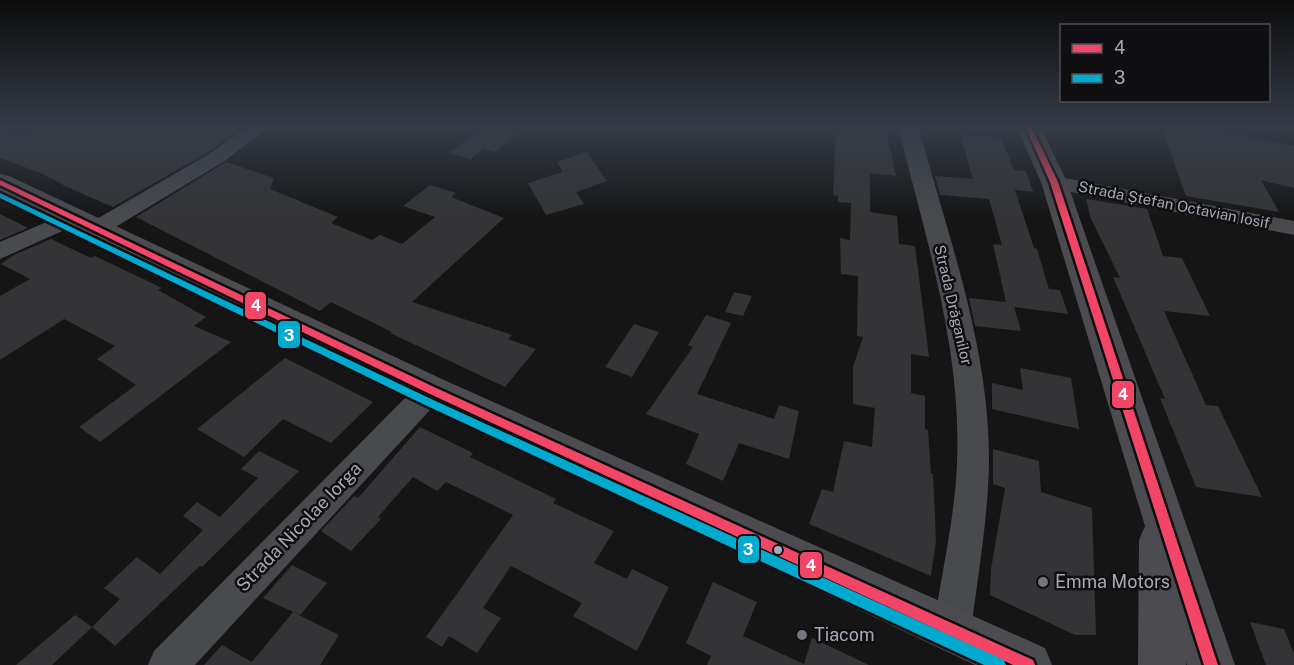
<svg xmlns="http://www.w3.org/2000/svg" width="1294" height="665" font-family="'Public Sans',sans-serif">
<style>
.building{fill:#343436}
.lines{fill:none;stroke-linecap:round;stroke-linejoin:round}
.minor{fill:#494a4e;fill-rule:evenodd}
.major{fill:#4c4c50;fill-rule:evenodd}
.bus-1-casing{stroke:#0f0f11;stroke-width:5}
.bus-2-casing{stroke:#0f0f11;stroke-width:5}
.bus-1{fill:#f34667;fill-rule:evenodd}
.bus-2{fill:#00a9ce;fill-rule:evenodd}
.bus-dot{fill:#a7a9b5;stroke:#0f0f11;stroke-width:2}
.poi-dot{fill:#74757d;stroke:#0f0f11;stroke-width:2}
.labels{text-anchor:middle;stroke-width:5;stroke-linejoin:round;paint-order:stroke}
.street-label{font-size:15px;fill:#a7a9b5;stroke:#0f0f11}
.near-street-label{font-size:18px;fill:#a7a9b5;stroke:#0f0f11}
.near-poi-label{font-size:18px;fill:#a7a9b5;stroke:#0f0f11;text-anchor:start}
.line-badge{stroke:#0f0f11;stroke-width:2}
.badge-label{font-size:16px;text-anchor:middle;font-weight:bold;fill:#fff}
</style>
<rect width="100%" height="100%" fill="#151515"/>
<g class="building">
<path d="M42,126H244L208,152L113,207L67,187L43,174L0,158V130L19,137Z"/>
<path d="M485,126H509L504,131L516,134L495,152L483,149L471,159L449,153Z"/>
<path d="M841,126H858L887,132L896,176L870,173V212L897,216L899,244L915,246L929,357L911,354V393L925,396V429L928,430L931,474H933L936,540L931,576L809,524L822,489L833,492L844,441L872,447L875,408L853,404V367L863,337L857,336L858,276L841,274L840,238L850,240L851,203L838,202V196L833,195L836,134L841,135Z"/>
<path d="M1161,126H1194L1294,146V188L1261,180L1279,212L1186,196Z"/>
<path d="M960,135L1001,138L1014,170L1026,171L1033,192L1015,190L1034,248L1037,249L1049,289L1060,290L1068,314L1014,307L1021,331L975,326L969,298L1006,302L993,244L1002,245L989,199L940,195L935,176L973,179Z"/>
<path d="M587,152L607,181L576,192L584,204L546,215L528,183L563,172L557,162Z"/>
<path d="M226,162L274,178L270,189L338,217L331,223L372,240L380,235L402,244L435,217L403,206L430,185L456,193L451,197L504,218L412,302L512,335L508,339L536,349L505,387L390,333L392,332L331,302L320,311L136,217Z"/>
<path d="M1086,199L1147,209L1163,256L1182,258L1210,316L1164,311L1206,405L1218,406L1262,497L1196,487L1160,398L1165,399L1113,277L1120,278L1091,219Z"/>
<path d="M0,214L28,228L0,240Z"/>
<path d="M51,239L91,258L95,256L162,288L158,290L206,317L194,326L231,342L100,442L79,427L136,385L97,359L115,346L64,319L0,360V296L30,279L1,264L14,255Z"/>
<path d="M734,292L752,296L743,316L725,312Z"/>
<path d="M706,315L731,323L697,394L774,419L779,405L799,411L789,459L739,443L723,481L686,464L699,434L646,414L693,347L688,345Z"/>
<path d="M634,324L659,332L632,377L605,367Z"/>
<path d="M285,358L373,402L331,443L283,419L244,457L197,429Z"/>
<path d="M1020,368L1071,378L1079,429L992,409V383L1023,390Z"/>
<path d="M420,427L473,453L470,457L556,499L553,503L614,531L594,563L627,579L632,569L669,587L637,651L573,616L582,603L511,566L483,608L501,618L477,653L449,636L442,647L426,637L513,515L446,482L437,491L413,477L378,517L381,519L351,551L321,531L354,496L358,498Z"/>
<path d="M993,449L1039,461L1041,492L1092,508L1096,635H1075L990,595L991,569L1005,488L993,484Z"/>
<path d="M259,451L299,471L202,567L200,566L115,646L92,627L120,599L104,588L137,557L160,574L203,530L183,516L197,502L220,517L258,478L241,469Z"/>
<path d="M292,565L327,583L300,615L263,598Z"/>
<path d="M713,582L757,602L743,636L804,664L812,638L869,665H707L711,656L686,643Z"/>
<path d="M293,612L339,635L320,665H204L222,645L252,662Z"/>
<path d="M75,615L92,627L52,665H16Z"/>
<path d="M1250,622L1284,629L1294,653V665H1266Z"/>
</g>
<g class="lines">
<g class="minor">
<path d="M248,126H270L223,162L104,234L96,236L88,234L84,229L88,224L209,154Z"/>
<path d="M898,126H918C948,236 990,348 989,463C988,517 978,576 971,630L965,643L952,649L939,643L933,630C941,577 955,516 957,463C962,348 925,236 898,126Z"/>
<path d="M1054,176L1294,221V235L1046,187L1043,182L1046,177Z"/>
<path d="M72,211L80,213L83,218L80,223L0,259V242Z"/>
<path d="M431,379L441,382L446,390L441,398L195,665H148L154,651L421,382Z"/>
</g>
<g class="major">
<path d="M1016,126H1040L1067,182L1235,665H1187L1186,662V665H1138L1139,540L1145,526L1041,182Z"/>
<path d="M0,174L9,176L444,380L1045,648L1052,665H975L418,400L0,192Z"/>
</g>
<g class="bus-1-casing">
<g id="bus-1">
<path d="M1025,126H1031L1058,182L1218,665H1204L1050,182Z"/>
<path d="M0,180L434,387L1033,660L1035,665H1013L428,393L0,185Z"/>
</g>
</g>
<g class="bus-2-casing">
<path id="bus-2" d="M0,193L429,398L1004,660L1006,665H984L423,404L0,198Z"/>
</g>
<use href="#bus-1" class="bus-1"/>
<use href="#bus-2" class="bus-2"/>
</g>
<linearGradient id="sky" x2="0" y2="1"><stop stop-color="#0c0c0c"/><stop offset="0.58" stop-color="#353b46"/><stop offset="1" stop-color="#353b46" stop-opacity="0"/></linearGradient>
<rect width="1294" height="219" fill="url(#sky)"/>
<circle class="bus-dot" cx="778" cy="550" r="5"/>
<g class="poi-dot">
<circle cx="1043" cy="582" r="6"/>
<circle cx="802" cy="635" r="6"/>
</g>
<g class="labels">
<g class="street-label">
<text transform="translate(1174 205) rotate(11)" y="5">Strada Ștefan Octavian Iosif</text>
<text transform="translate(953 305) rotate(77)" y="5">Strada Drăganilor</text>
</g>
<g class="near-street-label">
<text transform="translate(299 527) rotate(-46)" y="6">Strada Nicolae Iorga</text>
</g>
<g class="near-poi-label">
<text x="1055" y="588">Emma Motors</text>
<text x="814" y="641">Tiacom</text>
</g>
</g>
<g class="line-badge">
<rect x="244" y="291" width="23" height="29" rx="6" fill="#f34667"/>
<rect x="277" y="320" width="24" height="29" rx="6" fill="#00a9ce"/>
<rect x="1111" y="380" width="24" height="29" rx="6" fill="#f34667"/>
<rect x="737" y="535" width="23" height="29" rx="6" fill="#00a9ce"/>
<rect x="799" y="551" width="24" height="28" rx="6" fill="#f34667"/>
</g>
<g class="badge-label">
<text x="256" y="311">4</text>
<text x="289" y="341">3</text>
<text x="1123" y="400">4</text>
<text x="748" y="555">3</text>
<text x="811" y="571">4</text>
</g>
<rect x="1060" y="24" width="210" height="78" fill="#0f0f11" stroke="#4c4d53" stroke-width="1.5"/>
<rect x="1072" y="44" width="30" height="9" fill="#f34667" stroke="#4c4d53" stroke-width="1.5"/>
<text x="1114" y="54" font-size="18" fill="#a7a9b5">4</text>
<rect x="1072" y="74" width="30" height="9" fill="#00a9ce" stroke="#4c4d53" stroke-width="1.5"/>
<text x="1114" y="84" font-size="18" fill="#a7a9b5">3</text>
</svg>
